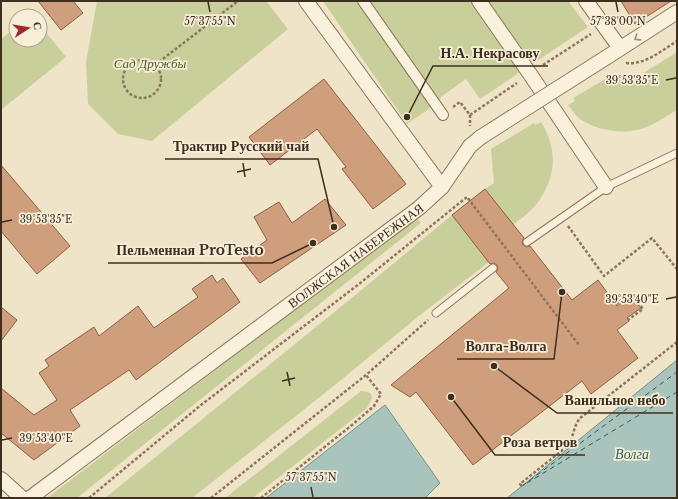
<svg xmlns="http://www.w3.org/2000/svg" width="678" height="499" font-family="'Libre Baskerville',serif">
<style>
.green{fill:#c9cf9b}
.water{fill:#a9c4bc;stroke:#6f938a}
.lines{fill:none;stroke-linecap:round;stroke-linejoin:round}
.ferry{stroke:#2f5d5a;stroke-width:1;stroke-dasharray:5 4;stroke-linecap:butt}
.building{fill:#cf9f7d;stroke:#8d5f41}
.service-casing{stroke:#8d765c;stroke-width:9}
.pedestrian-casing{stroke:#8d765c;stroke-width:12}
.minor-casing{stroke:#8d765c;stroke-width:16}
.path{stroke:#8d765c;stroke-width:2.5;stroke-dasharray:3 2;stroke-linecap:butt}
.service{stroke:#faf1dc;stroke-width:7}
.pedestrian{stroke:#faf1dc;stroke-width:10}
.minor{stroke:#faf1dc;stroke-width:14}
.minor-bridge-casing{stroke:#8d765c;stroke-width:16;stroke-linecap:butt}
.minor-bridge{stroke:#faf1dc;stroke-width:14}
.oneway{stroke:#9c907e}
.ticks{fill:none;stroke:#3d2e20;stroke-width:1.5}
.labels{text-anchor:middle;stroke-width:3.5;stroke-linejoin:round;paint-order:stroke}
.park-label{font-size:13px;font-style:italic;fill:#4d5a26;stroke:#f7eed8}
.street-label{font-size:13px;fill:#3d2e20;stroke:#f7eed8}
.water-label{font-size:14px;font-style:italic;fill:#2f5d5a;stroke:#f7eed8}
.ticks-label{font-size:10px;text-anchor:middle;fill:#3d2e20;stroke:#f7eed8;stroke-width:3.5;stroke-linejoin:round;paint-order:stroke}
.leader{fill:none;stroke:#3d2e20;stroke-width:1.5}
.callout-dot{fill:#3d2e20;stroke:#f7eed8;stroke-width:1.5}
.callout-label{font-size:14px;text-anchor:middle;font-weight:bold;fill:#3d2e20;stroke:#f7eed8;stroke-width:3.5;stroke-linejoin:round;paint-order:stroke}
</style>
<rect width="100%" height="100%" fill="#f0e4c8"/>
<g class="green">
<path d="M97,1H266L288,29L152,141L118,134L88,104L86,62Z"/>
<path d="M323,1H568L588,27L480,99L466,79L441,97L429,109L407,124Z"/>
<path d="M40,25L66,57L1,110V39L16,27V40H40Z"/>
<path d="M677,52V110C666,116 656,124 644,128C625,135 597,131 580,119C575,115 572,110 568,105L575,101L573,98L614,74L630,79H634Z"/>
<path d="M541,122C559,151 556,180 535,206C529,213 520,219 513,225L485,189L494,183L491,149L534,123L536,125Z"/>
<path d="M452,215L489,262L420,315L335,385L192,498H105L359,292Z"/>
<path d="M416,217L421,223L77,498H47Z"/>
<path d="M361,391L368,392L371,394L372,398L367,408L255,496L253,498H225Z"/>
</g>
<g class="water">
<path d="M677,360V498H507L522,486Z"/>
<path d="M385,405L440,483L425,498H266Z"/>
</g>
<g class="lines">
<g class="ferry">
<path d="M527,483L677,392"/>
<path d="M522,486L677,372"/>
</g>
</g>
<g class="building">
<path d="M38,1H73L83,13L61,30Z"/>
<path d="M621,1H671L635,24Z"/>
<path d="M324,79L406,184L373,209L342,169L346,167L317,129L270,165L249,137Z"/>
<path d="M1,165L70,246L37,274L1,231Z"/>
<path d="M485,189L524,238L522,242L523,245L527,247L530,246L572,300L598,280L617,306L631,295L641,308L627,318L629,321L617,330L638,358L591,394L582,381L473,465L416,392L410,397L391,385L509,288L496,272L498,269L497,265L494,263L490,264L452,215Z"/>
<path d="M325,199L346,225L260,283L241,259L267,240L254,217L279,202L292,223Z"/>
<path d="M212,275L217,283L223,278L240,302L136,380L129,370L70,410L80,426L34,460L1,433V388L34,415L57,400L39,373L49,366L45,360L94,327L99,336L138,306L154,328L198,297L192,289Z"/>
<path d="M1,307L17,320L1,341Z"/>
</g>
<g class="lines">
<g class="service-casing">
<g id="service">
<path d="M527,242L606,187L677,153"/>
<path d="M436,313L493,268"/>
</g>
</g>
<g class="pedestrian-casing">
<path id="pedestrian" d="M363,1L443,115"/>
</g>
<g class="minor-casing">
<g id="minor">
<path d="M306,1L442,187"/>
<path d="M479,1L530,74L606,187"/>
<path d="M586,1L620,48"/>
<path d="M607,57L677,12"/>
<path d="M1,479L22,498"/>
<path id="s1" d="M30,498L419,208L442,187L470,146L481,137"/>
</g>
</g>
<g class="path">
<circle cx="142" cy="79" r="19"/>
<path d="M626,63C645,65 661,51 677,41"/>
<path d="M155,65L238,1"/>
<path d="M543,65L591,34"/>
<path d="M453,107L460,102L470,115V126"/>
<path d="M470,115L517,83"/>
<path d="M568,226L604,276L652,238L677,269"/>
<path d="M616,304L631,293L643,309L628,320"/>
<path d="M522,486L520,484L570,444L575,427L579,419L677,342"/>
<path d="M89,498L201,405L359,284L467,197L579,345"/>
<path d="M211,498L366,375L428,320"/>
<path d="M261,498L352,425L374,406L381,394L366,375"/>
</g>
<use href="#service" class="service"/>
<use href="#pedestrian" class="pedestrian"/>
<use href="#minor" class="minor"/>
<g class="minor-bridge-casing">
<path id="minor-bridge" d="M481,137L607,57"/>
</g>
<use href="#minor-bridge" class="minor-bridge"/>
</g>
<defs><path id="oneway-chevron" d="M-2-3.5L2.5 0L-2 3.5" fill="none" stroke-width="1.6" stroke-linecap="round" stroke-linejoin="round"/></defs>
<use class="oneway" href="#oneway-chevron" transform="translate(637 38) rotate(147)"/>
<path class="ticks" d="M208,2L210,12M616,2L618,12M666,80L676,78M243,163L245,177M237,172L251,169M2,222L12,220M666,299L676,297M287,372L290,386M282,381L295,378M2,440L12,438M311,487L313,497"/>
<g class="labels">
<g class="park-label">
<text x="150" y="68">Сад Дружбы</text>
</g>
<g class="street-label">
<text dy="5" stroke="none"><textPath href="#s1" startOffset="406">ВОЛЖСКАЯ НАБЕРЕЖНАЯ</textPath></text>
</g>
<g class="water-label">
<text x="632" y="459">Волга</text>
</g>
</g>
<g class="ticks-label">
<text x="210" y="25">57°37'55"N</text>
<text x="618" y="25">57°38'00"N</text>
<text x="632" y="84">39°53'35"E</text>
<text x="46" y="223">39°53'35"E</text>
<text x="632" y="303">39°53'40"E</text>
<text x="46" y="442">39°53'40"E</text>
<text x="311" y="481">57°37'55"N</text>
</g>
<path class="leader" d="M407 117L433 66H548M334 227L318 159H165M313 243L272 263H108M562 292L554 359H457M494 366L557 413H673M451 397L495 455H585"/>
<g class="callout-dot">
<circle cx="407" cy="117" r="4"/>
<circle cx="334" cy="227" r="4"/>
<circle cx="313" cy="243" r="4"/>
<circle cx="562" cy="292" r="4"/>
<circle cx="494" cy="366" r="4"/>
<circle cx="451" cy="397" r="4"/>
</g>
<g class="callout-label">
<text x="490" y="58">Н.А. Некрасову</text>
<text x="241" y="151">Трактир Русский чай</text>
<text x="190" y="255">Пельменная ProTesto</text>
<text x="506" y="351">Волга-Волга</text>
<text x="615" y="405">Ванильное небо</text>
<text x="540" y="447">Роза ветров</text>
</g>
<rect width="678" height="499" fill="none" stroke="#3d2e20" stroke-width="4"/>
<g transform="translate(28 28) rotate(78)"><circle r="19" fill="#f7eed8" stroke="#ada18e"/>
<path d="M0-3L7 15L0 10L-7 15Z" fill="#9e2a2b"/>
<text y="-6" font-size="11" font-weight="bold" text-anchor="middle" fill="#3d2e20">С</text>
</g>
</svg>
